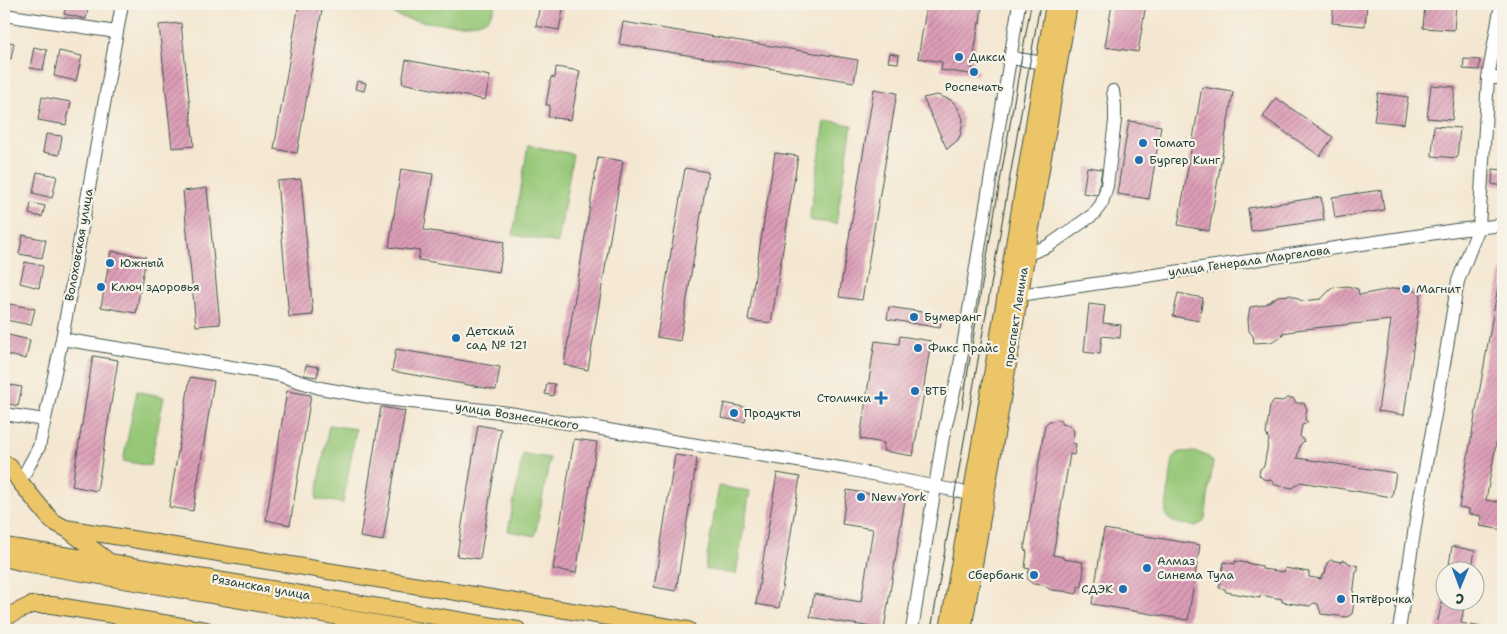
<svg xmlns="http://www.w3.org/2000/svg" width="1507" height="634" font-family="'Shantell Sans',sans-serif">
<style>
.park{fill:#96c777;stroke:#5a8256}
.building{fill:url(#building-hatch)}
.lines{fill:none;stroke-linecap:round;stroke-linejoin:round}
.minor-casing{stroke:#3f564c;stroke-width:14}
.major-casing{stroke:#3f564c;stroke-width:18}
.minor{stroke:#fff;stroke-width:12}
.major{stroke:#edc569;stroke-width:16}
.tram{stroke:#1f3d34;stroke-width:1}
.poi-dot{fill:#1f6fb2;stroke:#f7f3e8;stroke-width:2}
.labels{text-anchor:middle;stroke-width:4.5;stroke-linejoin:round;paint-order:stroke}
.poi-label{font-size:12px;fill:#1f3d34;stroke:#f7f3e8;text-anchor:start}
.street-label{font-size:12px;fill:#1f3d34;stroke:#f7f3e8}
</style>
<defs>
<pattern id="building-hatch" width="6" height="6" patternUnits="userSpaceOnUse" patternTransform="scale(1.25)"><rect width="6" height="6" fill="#de9eb8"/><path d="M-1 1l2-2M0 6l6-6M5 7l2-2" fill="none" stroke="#b38296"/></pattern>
</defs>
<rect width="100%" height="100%" fill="#f7f3e8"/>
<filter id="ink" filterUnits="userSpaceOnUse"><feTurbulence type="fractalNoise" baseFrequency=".02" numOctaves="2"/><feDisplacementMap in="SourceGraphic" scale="10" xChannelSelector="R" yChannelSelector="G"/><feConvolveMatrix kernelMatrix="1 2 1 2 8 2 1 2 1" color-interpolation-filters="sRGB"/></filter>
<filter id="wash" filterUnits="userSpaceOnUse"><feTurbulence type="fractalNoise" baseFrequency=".0096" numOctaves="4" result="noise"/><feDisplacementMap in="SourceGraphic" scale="20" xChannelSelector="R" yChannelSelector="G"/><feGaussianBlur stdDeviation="1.12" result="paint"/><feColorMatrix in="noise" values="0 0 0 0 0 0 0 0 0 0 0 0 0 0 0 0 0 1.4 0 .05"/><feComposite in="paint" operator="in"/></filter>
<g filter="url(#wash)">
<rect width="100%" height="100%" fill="#f4e7d1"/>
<g class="park">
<path d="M385,4H495C495,9 490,17 485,20C474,29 409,22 396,15C392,12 387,8 385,4Z"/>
<path d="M825,121L852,125L836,224L809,220Z"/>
<path d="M528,145L573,154L558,243L513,235Z"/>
<path d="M137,391L164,397L150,466L123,461Z"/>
<path d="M329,425L356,429L343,503L316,499Z"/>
<path d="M1180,452C1191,451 1207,452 1213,462L1205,519L1202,523L1196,526C1186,524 1170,525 1165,514L1173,458L1176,454Z"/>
<path d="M523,454L550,458L535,536L508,531Z"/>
<path d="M719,486L750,491L736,574L705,569Z"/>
</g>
<g id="blocks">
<g class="building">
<path d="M66,4H89L86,19L64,14Z"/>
<path d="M299,4H323L297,153L274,149Z"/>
<path d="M540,4H564L559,30L536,26Z"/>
<path d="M927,4H982L980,23L979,22L972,69L978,70L977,75L941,70L942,62L918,58Z"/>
<path d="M1112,4H1146L1138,52L1105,47Z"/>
<path d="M1334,4H1367L1365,26L1332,23Z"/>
<path d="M1425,4H1456L1454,30L1423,28Z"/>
<path d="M623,22L858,60L854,82L619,44Z"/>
<path d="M181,23L194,146L172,148L159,25Z"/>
<path d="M4,41L14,43L11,59L4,57Z"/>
<path d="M34,47L47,50L43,70L30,68Z"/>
<path d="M59,51L82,56L76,81L54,76Z"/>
<path d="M890,53L899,55L898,63L888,62Z"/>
<path d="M1464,59L1480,60L1479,70L1463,69Z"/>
<path d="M406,60L490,76L485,100L402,83Z"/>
<path d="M556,67L580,71L571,120L548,117L550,105H546L551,77L555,78Z"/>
<path d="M357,81L366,83L364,91L355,89Z"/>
<path d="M1431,85L1455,87L1452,120L1427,118Z"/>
<path d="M1202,87L1233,92L1209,231L1178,225Z"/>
<path d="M874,89L897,93L862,300L839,297Z"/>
<path d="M1378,93L1408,97L1404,124L1374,121Z"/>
<path d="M937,95L951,100L956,105L960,112L963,119L961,133L958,140L947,149L923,98Z"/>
<path d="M42,97L71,102L66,125L38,120Z"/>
<path d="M1276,98L1333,137L1320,156L1263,117Z"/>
<path d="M1129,121L1161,126L1149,199L1117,194Z"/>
<path d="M1434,126L1460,128L1457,158L1432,156Z"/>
<path d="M46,134L62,136L59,155L43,152Z"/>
<path d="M1502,147H1503V160H1501Z"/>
<path d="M775,153L798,156L771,323L748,320Z"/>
<path d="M598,157L623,161L588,370L564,365Z"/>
<path d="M1087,167L1102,169L1098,195L1083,193Z"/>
<path d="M685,168L708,172L680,341L657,337Z"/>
<path d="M401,169L433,174L424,230L504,242L499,272L418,260L420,251L389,247Z"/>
<path d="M1493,169L1503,170V186L1492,184Z"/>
<path d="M37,172L57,176L52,198L33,193Z"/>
<path d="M301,179L313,315L289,317L277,181Z"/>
<path d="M207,188L220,324L196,326L183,191Z"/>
<path d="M1381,190L1384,210L1335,218L1332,197Z"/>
<path d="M1321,197L1324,220L1251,231L1248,208Z"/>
<path d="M31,203L45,206L42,217L29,214Z"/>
<path d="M23,235L46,240L42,258L19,254Z"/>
<path d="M111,251L146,257L136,313L101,307Z"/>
<path d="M25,262L43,266L39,288L20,283Z"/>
<path d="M1503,266V405L1486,500L1503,503V530L1480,526L1482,516L1469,514V509L1459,507L1500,275Z"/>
<path d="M1347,286L1358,289L1359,295L1396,288L1421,292L1404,415L1378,411L1391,320L1295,330V331L1282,333L1283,336L1271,342L1254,343L1253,336L1249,331L1248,319L1250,307L1264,305L1278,296L1291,295L1302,301L1321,299L1332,288Z"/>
<path d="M1178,293L1203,298L1199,321L1173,316Z"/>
<path d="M10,304L35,309L31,325L6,320Z"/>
<path d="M1089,304L1105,306L1103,323L1121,325L1120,338L1102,336L1100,354L1084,352Z"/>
<path d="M889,307L942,315L940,328L887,319Z"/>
<path d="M4,334L30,340L26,359L4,354Z"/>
<path d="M900,336L931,341L923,392L924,393L913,456L883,451L884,443L860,439L875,341L899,344Z"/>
<path d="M396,349L500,367L496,390L392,371Z"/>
<path d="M93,356L118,360L97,491L72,486Z"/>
<path d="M306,365L319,367L317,377L304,375Z"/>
<path d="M190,377L214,381L193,511L169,507Z"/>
<path d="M547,383L555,384L553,396L545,394Z"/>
<path d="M4,384L22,387L18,406L4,403Z"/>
<path d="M287,391L311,395L290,525L266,520Z"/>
<path d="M1287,398H1293L1296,403H1304L1307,409L1305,419L1308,423L1302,425L1300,436L1304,441L1300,445L1297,458L1396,473L1392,497L1300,482L1293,488L1275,485L1271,480L1263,479L1259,475L1260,469L1264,466L1269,439L1266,434L1270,406L1274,400L1283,401Z"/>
<path d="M724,403L748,408L745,422L721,418Z"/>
<path d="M381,407L405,411L383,541L360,537Z"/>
<path d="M1060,420L1062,421L1061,424L1069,425L1074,431L1072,443L1076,444L1074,455L1070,454L1053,555L1063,557V559L1083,562L1082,567H1084L1082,586L1078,587V591L1076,594L1063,591L1051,590L1043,585L1033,584L1028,580V573L1030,569L1025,568L1027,551L1024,550L1045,425L1049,421Z"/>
<path d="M478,425L501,429L480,559L457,556Z"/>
<path d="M574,439L597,442L576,573L553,569Z"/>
<path d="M675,455L697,458L676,591L654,587Z"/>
<path d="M777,473L800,477L779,608L756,604Z"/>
<path d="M847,490L905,500L884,629L810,617L814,594L861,602L873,529L842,524Z"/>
<path d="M1104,529L1200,545L1188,620L1092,604Z"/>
<path d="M1452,546L1475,551L1471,572H1448Z"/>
<path d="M1331,560L1341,562L1343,560L1347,561L1348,563L1358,566V570L1356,571L1353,596L1354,603L1352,614L1347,617L1321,614L1318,604L1313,603L1310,606L1282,602V599L1260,595V598L1226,592L1225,589L1219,588L1224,562L1235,564V561L1262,566V569L1284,572L1285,568L1309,572V577L1321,579L1322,575L1325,574L1327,563Z"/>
<path d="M1444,592V602H1465L1461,623L1496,630H1436Z"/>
</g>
</g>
</g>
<g filter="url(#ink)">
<use href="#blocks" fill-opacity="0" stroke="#3f564c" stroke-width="1"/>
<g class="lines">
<g class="minor-casing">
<g id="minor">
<path d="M4,15L116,32"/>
<path d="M1011,58L1044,63"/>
<path d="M1488,78H1503"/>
<path d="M1026,255L1048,246L1094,214L1102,203L1107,186L1115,121V106L1113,91"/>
<path d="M1020,295L1456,230L1503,225"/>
<path d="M62,339L279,375L320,388L376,398L509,413L678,442L847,469L972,494"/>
<path d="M4,414L45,420"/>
<path d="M20,482L39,447L62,339L122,4"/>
<path d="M912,630L943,437L959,371L1019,4"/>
<path d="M1399,630L1419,501L1440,388L1458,281L1479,227L1488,78L1501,4"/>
</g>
</g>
<g class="major-casing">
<g id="major">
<path d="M4,463L10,467L20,482L52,521L65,528L688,630"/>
<path d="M67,529L107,560"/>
<path d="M4,546L109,562L518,630"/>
<path d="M4,558L24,563L416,630"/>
<path d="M4,618L31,605H52L206,630"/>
<path d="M948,630L1004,305L1054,4"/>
<path d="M963,630L1069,4"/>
</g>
</g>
<use href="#minor" class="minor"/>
<use href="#major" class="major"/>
<g class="tram">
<path d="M962,408L979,302L1031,4"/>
<path d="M931,630L1040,4"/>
</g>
</g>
</g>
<g class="poi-dot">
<circle cx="959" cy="57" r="5"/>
<circle cx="974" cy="72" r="5"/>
<circle cx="1143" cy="143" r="5"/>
<circle cx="1139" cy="160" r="5"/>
<circle cx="110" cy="263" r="5"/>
<circle cx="101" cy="287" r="5"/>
<circle cx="1406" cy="289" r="5"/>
<circle cx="914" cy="317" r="5"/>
<circle cx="456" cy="338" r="5"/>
<circle cx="918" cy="348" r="5"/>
<circle cx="915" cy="391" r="5"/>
<path d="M878.5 390.5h5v5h5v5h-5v5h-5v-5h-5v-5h5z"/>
<circle cx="734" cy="413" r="5"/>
<circle cx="861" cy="497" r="5"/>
<circle cx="1147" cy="568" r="5"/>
<circle cx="1034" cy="575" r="5"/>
<circle cx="1123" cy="589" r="5"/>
<circle cx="1341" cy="599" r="5"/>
</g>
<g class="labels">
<g class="poi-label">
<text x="969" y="61">Дикси</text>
<text x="974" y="91" text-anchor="middle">Роспечать</text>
<text x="1153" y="147">Томато</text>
<text x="1149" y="164">Бургер Кинг</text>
<text x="120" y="267">Южный</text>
<text x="111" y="291">Ключ здоровья</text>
<text x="1416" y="293">Магнит</text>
<text x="924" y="321">Бумеранг</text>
<text x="466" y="335">Детский<tspan x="466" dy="14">сад № 121</tspan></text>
<text x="928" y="352">Фикс Прайс</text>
<text x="925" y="395">ВТБ</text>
<text x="871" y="402" text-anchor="end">Столички</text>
<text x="744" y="417">Продукты</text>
<text x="871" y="501">New York</text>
<text x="1157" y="565">Алмаз<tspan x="1157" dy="14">Синема Тула</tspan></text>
<text x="1024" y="579" text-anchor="end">Сбербанк</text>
<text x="1113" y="593" text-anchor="end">СДЭК</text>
<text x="1351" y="603">Пятёрочка</text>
</g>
<g class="street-label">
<text transform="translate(79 245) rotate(-80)" y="4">Волоховская улица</text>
<text transform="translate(1249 261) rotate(-8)" y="4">улица Генерала Маргелова</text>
<text transform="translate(1016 317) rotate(-81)" y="4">проспект Ленина</text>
<text transform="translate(517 416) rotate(9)" y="4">улица Вознесенского</text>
<text transform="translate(261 587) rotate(10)" y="4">Рязанская улица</text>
</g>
</g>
<rect width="1507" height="634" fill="none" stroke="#f7f3e8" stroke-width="20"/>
<g transform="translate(1460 586) rotate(181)"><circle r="24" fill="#f7f3e8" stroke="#a1aaa0"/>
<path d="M0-4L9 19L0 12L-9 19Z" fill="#1f6fb2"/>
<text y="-8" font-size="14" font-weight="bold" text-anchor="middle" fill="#1f3d34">С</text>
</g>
</svg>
